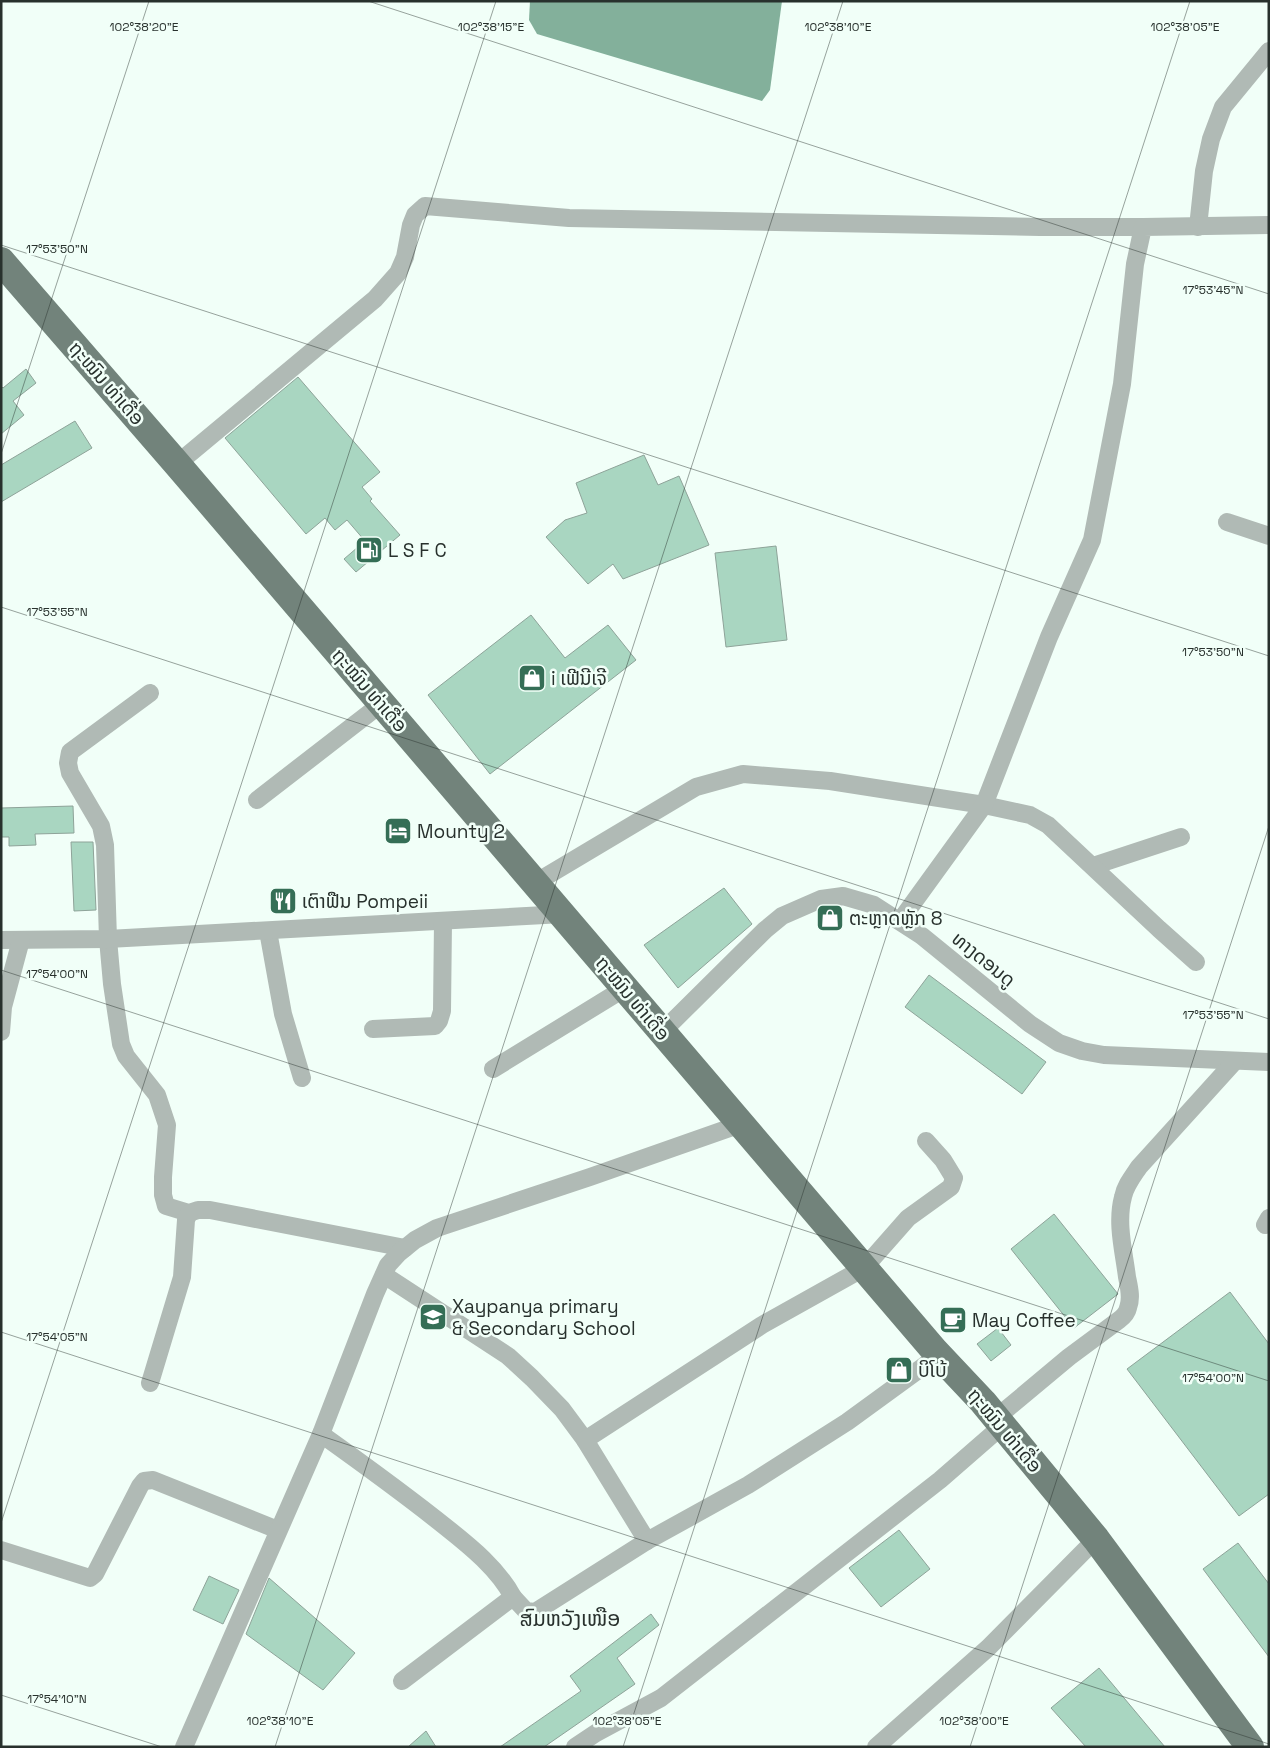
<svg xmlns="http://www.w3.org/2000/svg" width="1270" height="1748" font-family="'Space Grotesk','Noto Sans Lao',sans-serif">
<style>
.water{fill:#83b09b}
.building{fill:#a9d6c1;stroke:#8ea399}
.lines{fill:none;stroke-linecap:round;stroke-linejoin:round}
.street{stroke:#b0bab5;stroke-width:18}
.primary{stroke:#72837b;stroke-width:28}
.ticks{fill:none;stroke:#28312d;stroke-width:1;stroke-opacity:0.45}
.labels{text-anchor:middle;stroke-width:5;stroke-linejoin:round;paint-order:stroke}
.street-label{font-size:19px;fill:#28312d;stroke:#f1fff8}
.poi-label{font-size:19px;fill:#28312d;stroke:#f1fff8;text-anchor:start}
.quarter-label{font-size:21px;fill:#28312d;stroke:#f1fff8}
.ticks-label{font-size:12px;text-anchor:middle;fill:#28312d;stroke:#f1fff8;stroke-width:5;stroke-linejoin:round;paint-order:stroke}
</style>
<rect width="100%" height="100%" fill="#f1fff8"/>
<path class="water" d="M530,1H782L770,90L762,101L537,34L529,20Z"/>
<g class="building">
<path d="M26,369L36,383L13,401L24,415L1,434V386L3,388Z"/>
<path d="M298,377L380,472L362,487L372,499L370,501L400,535L356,572L344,559L365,541L347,520L335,530L325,518L306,534L225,438Z"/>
<path d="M75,421L92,448L1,502V465Z"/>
<path d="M644,455L658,485L679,476L709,545L623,579L613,564L588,584L546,537L565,520L587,513L576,483Z"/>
<path d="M776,546L787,640L726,647L715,553Z"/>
<path d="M531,615L565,658L608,625L636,660L490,774L428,695Z"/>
<path d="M73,806L74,833L35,834L36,845L9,846V837H1V808Z"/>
<path d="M71,842H93L96,910L74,911Z"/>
<path d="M724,888L752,924L678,988L644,945Z"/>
<path d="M929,975L1046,1062L1022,1094L905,1007Z"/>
<path d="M1054,1214L1118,1294L1074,1328L1011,1249Z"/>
<path d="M1230,1292L1269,1344V1494L1239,1516L1127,1369Z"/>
<path d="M998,1328L1011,1345L991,1361L977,1344Z"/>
<path d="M899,1530L930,1569L881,1607L849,1568Z"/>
<path d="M1238,1543L1269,1584V1657L1203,1569Z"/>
<path d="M209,1576L239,1590L223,1624L193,1610Z"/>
<path d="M269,1578L355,1653L323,1690L246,1634Z"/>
<path d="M651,1614L659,1625L617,1658L635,1684L544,1747H500L581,1691L570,1676Z"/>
<path d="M1099,1668L1165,1747H1086L1051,1708Z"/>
<path d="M426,1731L436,1747H408Z"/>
</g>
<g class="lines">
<g class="street">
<path d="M1198,227L1204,171L1211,139L1223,107L1269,51"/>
<path d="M177,464L375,299L398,273L405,257L411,225L415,215L425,206L569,218L1040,227H1143"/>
<path d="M1227,522L1269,536"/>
<path d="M150,693L70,752L68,763L70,773L101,826L105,845L108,939L112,984L121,1044L126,1056L157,1095L167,1125L163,1177V1195L166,1206L189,1213L198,1210H210L405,1248"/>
<path d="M257,800L381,704"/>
<path d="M1093,866L1181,837"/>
<path d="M535,883L696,787L743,774L830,781L984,805L1030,815L1048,825L1159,929L1196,962"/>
<path d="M900,921L984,805L1049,637L1092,540L1122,384L1135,264L1143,227L1269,225"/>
<path d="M268,931L283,1014L302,1078"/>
<path d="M1,940L108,939L563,914"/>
<path d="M373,1029L435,1026L439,1021L442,1011L443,921"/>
<path d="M1,1032L3,1007L21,940"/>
<path d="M662,1032L765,930L782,916L821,899L843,896L874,905L922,936L1030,1024L1059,1043L1082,1051L1104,1055L1269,1062"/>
<path d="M493,1069L625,988"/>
<path d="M1265,1225L1269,1218"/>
<path d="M384,1275L508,1356L532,1378L562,1409L585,1440L647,1541"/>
<path d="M150,1383L182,1277L186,1220L189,1213"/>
<path d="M996,1418L1069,1357L1119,1320C1123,1317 1127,1313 1128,1308C1132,1298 1129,1287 1127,1277C1124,1252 1116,1223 1123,1197C1125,1186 1133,1176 1139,1167L1235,1061"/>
<path d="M321,1434C363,1464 406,1495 447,1528C471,1547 498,1569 513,1597"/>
<path d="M585,1440L762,1325L864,1268L908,1218L951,1187L954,1178L943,1160L926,1141"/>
<path d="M1,1550L90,1578L95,1574L140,1486L144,1481L153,1480L278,1530"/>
<path d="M402,1681L513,1597L526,1611L535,1612L647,1541L748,1485L847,1422L939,1355"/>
<path d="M184,1747L321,1434L375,1294L388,1265L399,1253L415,1240L437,1228L590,1177L741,1124"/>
<path d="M575,1747L596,1733L661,1698L940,1480L1002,1426"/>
<path d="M876,1747L988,1648L1096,1539"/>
</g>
<path class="primary" d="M1,261L177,464L934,1350L983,1402L1096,1539L1250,1747"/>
</g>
<path class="ticks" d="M368,1L1269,294M1,245L1269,656M1,454L149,1M1,607L1269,1019M1,970L1269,1381M1,1332L1269,1744M1,1523L496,1M1,1695L162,1747M275,1747L843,1M623,1747L1190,1M970,1747L1269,826"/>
<defs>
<g id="fuel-square" transform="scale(1.4375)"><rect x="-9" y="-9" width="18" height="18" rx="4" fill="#356e56" stroke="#f1fff8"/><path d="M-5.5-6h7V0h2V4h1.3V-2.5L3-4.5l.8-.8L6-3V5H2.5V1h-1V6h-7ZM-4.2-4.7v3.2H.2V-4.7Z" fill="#fff"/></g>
<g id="shop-square" transform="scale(1.4375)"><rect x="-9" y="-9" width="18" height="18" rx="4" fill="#356e56" stroke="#f1fff8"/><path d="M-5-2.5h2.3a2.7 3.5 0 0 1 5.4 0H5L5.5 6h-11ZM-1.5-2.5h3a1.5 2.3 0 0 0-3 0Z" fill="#fff"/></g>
<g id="hotel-square" transform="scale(1.4375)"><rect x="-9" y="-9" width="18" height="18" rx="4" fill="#356e56" stroke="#f1fff8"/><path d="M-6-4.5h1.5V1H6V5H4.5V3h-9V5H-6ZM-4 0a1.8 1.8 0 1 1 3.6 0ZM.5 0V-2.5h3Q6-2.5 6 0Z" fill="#fff"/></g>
<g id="restaurant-square" transform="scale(1.4375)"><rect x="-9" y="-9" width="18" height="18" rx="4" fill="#356e56" stroke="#f1fff8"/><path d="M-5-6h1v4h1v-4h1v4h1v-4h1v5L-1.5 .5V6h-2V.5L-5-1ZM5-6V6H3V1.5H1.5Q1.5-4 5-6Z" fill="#fff"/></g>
<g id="school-square" transform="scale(1.4375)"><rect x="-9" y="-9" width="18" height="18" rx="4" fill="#356e56" stroke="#f1fff8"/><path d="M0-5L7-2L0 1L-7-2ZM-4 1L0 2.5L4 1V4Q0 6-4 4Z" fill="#fff"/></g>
<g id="cafe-square" transform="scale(1.4375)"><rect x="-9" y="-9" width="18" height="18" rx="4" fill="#356e56" stroke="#f1fff8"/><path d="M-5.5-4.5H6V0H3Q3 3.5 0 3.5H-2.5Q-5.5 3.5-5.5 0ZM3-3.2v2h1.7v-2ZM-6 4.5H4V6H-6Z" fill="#fff"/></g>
</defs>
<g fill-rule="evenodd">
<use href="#fuel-square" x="369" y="550"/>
<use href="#shop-square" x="532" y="678"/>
<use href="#hotel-square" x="398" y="831"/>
<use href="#restaurant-square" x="283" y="901"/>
<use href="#shop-square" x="830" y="918"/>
<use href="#school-square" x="433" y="1317"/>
<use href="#cafe-square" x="953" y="1320"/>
<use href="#shop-square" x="899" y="1370"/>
</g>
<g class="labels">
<g class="street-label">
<text transform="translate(107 383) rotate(49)" y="7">ຖະໝົນ ທ່າເດື່ອ</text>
<text transform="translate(370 690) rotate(49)" y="7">ຖະໝົນ ທ່າເດື່ອ</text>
<text transform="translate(984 959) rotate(39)" y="7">ທາງດອນດູ</text>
<text transform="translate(633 998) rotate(50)" y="7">ຖະໝົນ ທ່າເດື່ອ</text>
<text transform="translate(1005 1430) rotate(50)" y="7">ຖະໝົນ ທ່າເດື່ອ</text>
</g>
<g class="poi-label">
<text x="388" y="557">L S F C</text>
<text x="551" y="685">i ເຟີນີເຈີ</text>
<text x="417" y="838">Mounty 2</text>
<text x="302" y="908">ເຕົາຟືນ Pompeii</text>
<text x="849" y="925">ຕະຫຼາດຫຼັກ 8</text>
<text x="452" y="1313">Xaypanya primary<tspan x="452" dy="22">&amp; Secondary School</tspan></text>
<text x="972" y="1327">May Coffee</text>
<text x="918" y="1377">ບິໂບ້</text>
</g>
<g class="quarter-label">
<text x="570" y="1626">ສົມຫວັງເໜືອ</text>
</g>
</g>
<g class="ticks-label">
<text x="144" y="31">102°38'20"E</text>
<text x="491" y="31">102°38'15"E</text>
<text x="838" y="31">102°38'10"E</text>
<text x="1185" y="31">102°38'05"E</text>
<text x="57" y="253">17°53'50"N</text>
<text x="1213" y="294">17°53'45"N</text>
<text x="57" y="616">17°53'55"N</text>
<text x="1213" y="656">17°53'50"N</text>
<text x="57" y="978">17°54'00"N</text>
<text x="1213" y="1019">17°53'55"N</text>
<text x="57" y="1341">17°54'05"N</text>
<text x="1213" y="1382">17°54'00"N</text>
<text x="57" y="1703">17°54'10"N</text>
<text x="280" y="1725">102°38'10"E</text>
<text x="627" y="1725">102°38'05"E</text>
<text x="974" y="1725">102°38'00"E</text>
</g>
<rect width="1270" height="1748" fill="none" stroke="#28312d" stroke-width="5"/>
</svg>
